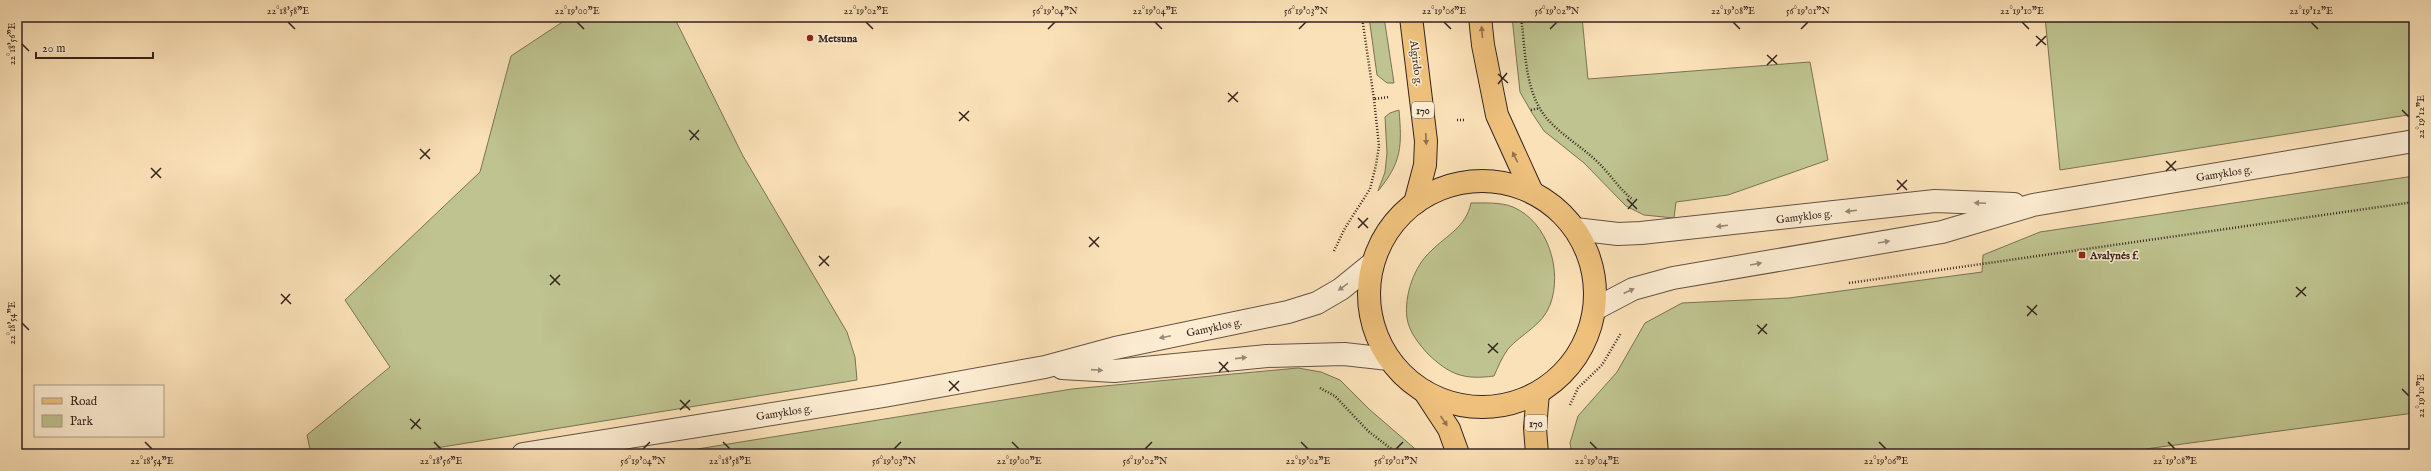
<svg xmlns="http://www.w3.org/2000/svg" width="2431" height="471" font-family="'IM FELL English',serif">
<style>
.green{fill:#bec38f;stroke:#797356}
.lines{fill:none;stroke-linecap:round;stroke-linejoin:round}
.minor-casing{stroke:#665244;stroke-width:24}
.major-casing{stroke:#34231d;stroke-width:24}
.path{stroke:#34231d;stroke-width:2.5;stroke-dasharray:1 2;stroke-linecap:butt}
.minor{stroke:#fcecd1;stroke-width:22}
.major{stroke:#eec07c;stroke-width:22}
.oneway{fill:#91724c}
.oneway2{fill:#988877}
.ticks{fill:none;stroke:#34231d;stroke-width:1.5}
.poi-dot{fill:#8f2418;stroke:#fcecd1;stroke-width:1.5}
.labels{text-anchor:middle;stroke-width:3;stroke-linejoin:round;paint-order:stroke}
.shield{fill:#fcecd1;stroke:#705f53;stroke-width:1}
.shield-label{font-size:10px;font-weight:bold;fill:#34231d}
.poi-label{font-size:11px;font-weight:bold;fill:#34231d;stroke:#fcecd1;text-anchor:start}
.street-label{font-size:11px;fill:#34231d;stroke:#fcecd1}
.neatline{fill:none;stroke:#34231d;stroke-width:1.5}
.ticks-label{font-size:10px;text-anchor:middle;fill:#34231d}
</style>
<rect width="100%" height="100%" fill="#fbe1b8"/>
<filter id="stains"><feTurbulence type="fractalNoise" baseFrequency=".005" numOctaves="4"/><feColorMatrix values="0 0 0 0 .2 0 0 0 0 .09 0 0 0 0 .02 0 0 0 .5 -.17"/></filter>
<radialGradient id="worn" r=".72"><stop offset=".6" stop-color="#630" stop-opacity="0"/><stop offset="1" stop-color="#630" stop-opacity=".3"/></radialGradient>
<g class="green">
<path d="M570,17H674L743,156L847,332L855,357L857,380L399,454H311L307,435L390,367L345,300L480,172L511,56Z"/>
<path d="M1369,17H1384L1394,83H1387L1377,75Z"/>
<path d="M1512,17H1582L1588,79L1810,62L1828,160L1728,195L1676,202L1674,218L1644,215L1626,206L1584,163L1544,131L1532,113L1520,92Z"/>
<path d="M2045,17H2414V114L2060,170Z"/>
<path d="M1399,110C1402,146 1402,162 1378,191L1385,172L1387,153L1385,117L1390,113Z"/>
<path d="M2414,176V413L2108,454H1572L1570,443L1578,416L1617,372L1645,323L1682,303L1789,298L1982,272L1983,255L2040,232Z"/>
<path d="M1471,203C1484,203 1501,202 1513,207C1548,222 1563,271 1550,305C1542,326 1522,333 1508,349C1502,357 1498,367 1494,376C1464,380 1450,375 1428,354C1419,344 1409,332 1407,318C1404,296 1414,266 1431,251C1447,235 1466,227 1471,203Z"/>
<path d="M1298,368L1321,372L1340,380L1369,409L1421,454H666L1072,389Z"/>
</g>
<g class="lines">
<g class="minor-casing">
<g id="minor">
<path d="M1575,229L1618,234L1641,233L1935,201L2014,204"/>
<path d="M1595,309L1633,289L1673,278L1942,232L2033,205L2414,141"/>
<path d="M1062,368L1114,371L1267,356L1344,354L1389,359"/>
<path d="M523,454L884,396L1045,367L1115,348L1288,312L1317,303L1341,289L1373,263"/>
</g>
</g>
<g class="major-casing">
<g id="major">
<path d="M1411,17L1426,141L1425,165L1415,203"/>
<path d="M1480,17L1483,45L1497,115L1532,192"/>
<circle cx="1482" cy="294" r="113"/>
<path d="M1424,391L1449,429L1458,454"/>
<path d="M1537,454L1535,428L1538,393"/>
</g>
</g>
<g class="path">
<path d="M1362,17L1374,99L1389,97"/>
<path d="M1521,17C1526,53 1524,96 1551,123C1563,135 1578,145 1591,156C1607,169 1617,187 1633,200"/>
<path d="M1531,110L1540,108"/>
<path d="M1457,120H1466"/>
<path d="M1334,251L1345,228L1370,189L1376,165L1379,146L1374,99"/>
<path d="M1849,283L2414,202"/>
<path d="M1320,388L1335,396L1368,431L1398,454"/>
<path d="M1570,405L1578,388L1602,365L1621,333"/>
</g>
<use href="#minor" class="minor"/>
<use href="#major" class="major"/>
</g>
<defs><path id="oneway-solid" d="M-6-.8H1V-3.2L6.5 0L1 3.2V.8H-6Z"/></defs>
<g class="oneway">
<use href="#oneway-solid" transform="translate(1482 32) rotate(-95)"/>
<use href="#oneway-solid" transform="translate(1426 139) rotate(87)"/>
<use href="#oneway-solid" transform="translate(1515 157) rotate(-116)"/>
<use href="#oneway-solid" transform="translate(1444 421) rotate(56)"/>
</g>
<g class="oneway2">
<use href="#oneway-solid" transform="translate(1980 203) rotate(-178)"/>
<use href="#oneway-solid" transform="translate(1851 211) rotate(173)"/>
<use href="#oneway-solid" transform="translate(1722 226) rotate(173)"/>
<use href="#oneway-solid" transform="translate(1884 242) rotate(-10)"/>
<use href="#oneway-solid" transform="translate(1756 264) rotate(-10)"/>
<use href="#oneway-solid" transform="translate(1343 287) rotate(144)"/>
<use href="#oneway-solid" transform="translate(1629 291) rotate(-25)"/>
<use href="#oneway-solid" transform="translate(1165 337) rotate(168)"/>
<use href="#oneway-solid" transform="translate(1241 358) rotate(-6)"/>
<use href="#oneway-solid" transform="translate(1097 370) rotate(4)"/>
</g>
<path class="ticks" d="M288,22L295,29M577,22L584,29M866,22L873,29M1155,22L1162,29M1444,22L1451,29M1733,22L1740,29M2022,22L2029,29M2311,22L2318,29M1048,29L1055,22M1299,29L1306,22M1550,29L1557,22M1801,29L1808,22M2036,36L2046,45M22,44L29,51M2036,46L2046,36M1767,55L1777,64M1767,65L1777,55M1498,74L1508,83M1498,84L1507,73M1228,93L1238,102M1228,102L1238,92M2402,110L2409,117M959,112L969,121M959,121L969,111M689,130L699,140M690,140L699,130M420,149L430,159M420,159L430,149M2166,161L2176,171M151,168L161,178M2166,171L2176,161M151,178L161,168M1897,180L1907,190M1897,190L1907,180M1627,199L1637,209M1628,209L1637,199M1358,218L1368,228M1358,228L1368,218M1089,237L1099,247M1089,247L1099,237M819,256L829,266M819,266L829,256M550,275L560,285M550,285L560,275M2296,287L2306,296M281,294L291,304M2296,297L2306,287M281,304L290,294M2027,306L2037,315M2027,316L2037,305M22,323L29,330M1757,325L1767,334M1758,334L1767,324M1488,344L1498,353M1488,353L1498,343M1219,362L1229,372M1219,372L1228,362M949,381L959,391M2402,389L2409,396M949,391L959,381M680,400L690,410M680,410L690,400M410,419L421,429M411,429L420,419M145,442L152,449M434,442L441,449M723,442L730,449M1012,442L1019,449M1301,442L1308,449M1590,442L1597,449M1879,442L1886,449M2168,442L2175,449M643,449L650,442M894,449L901,442M1145,449L1152,442M1396,449L1403,442"/>
<g class="poi-dot">
<circle cx="810" cy="38" r="4"/>
<rect x="2078" y="251" width="8" height="8" rx="2"/>
</g>
<g class="labels">
<g class="shield">
<rect x="1412" y="102" width="22" height="16" rx="3"/>
<rect x="1525" y="415" width="22" height="16" rx="3"/>
</g>
<g class="shield-label">
<text x="1423" y="114">170</text>
<text x="1536" y="427">170</text>
</g>
<g class="poi-label">
<text x="818" y="42">Metsuna</text>
<text x="2090" y="259">Avalynės f.</text>
</g>
<g class="street-label">
<text transform="translate(1417 63) rotate(83)" y="4">Algirdo g.</text>
<text transform="translate(2224 173) rotate(-9)" y="4">Gamyklos g.</text>
<text transform="translate(1804 216) rotate(-7)" y="4">Gamyklos g.</text>
<text transform="translate(1214 327) rotate(-12)" y="4">Gamyklos g.</text>
<text transform="translate(784 412) rotate(-9)" y="4">Gamyklos g.</text>
</g>
</g>
<rect width="2431" height="471" fill="none" stroke="#fbe1b8" stroke-width="44"/>
<rect x="34" y="385" width="130" height="52" fill="#fcecd1" stroke="#ac9c89"/>
<rect x="42" y="398" width="20" height="6" fill="#eec07c" stroke="#ac9c89"/>
<text x="70" y="405" font-size="12" fill="#34231d">Road</text>
<rect x="42" y="415" width="20" height="12" fill="#bec38f" stroke="#ac9c89"/>
<text x="70" y="425" font-size="12" fill="#34231d">Park</text>
<path d="M36 52v6h117v-6" fill="none" stroke="#34231d" stroke-width="2"/>
<text x="42" y="52" font-size="12" fill="#34231d" stroke="#fcecd1" stroke-width="3" paint-order="stroke">20 m</text>
<rect x="22" y="22" width="2387" height="427" class="neatline"/>
<g class="ticks-label">
<text x="288" y="14">22°18'58"E</text>
<text x="577" y="14">22°19'00"E</text>
<text x="866" y="14">22°19'02"E</text>
<text x="1055" y="14">56°19'04"N</text>
<text x="1155" y="14">22°19'04"E</text>
<text x="1306" y="14">56°19'03"N</text>
<text x="1444" y="14">22°19'06"E</text>
<text x="1557" y="14">56°19'02"N</text>
<text x="1733" y="14">22°19'08"E</text>
<text x="1808" y="14">56°19'01"N</text>
<text x="2022" y="14">22°19'10"E</text>
<text x="2311" y="14">22°19'12"E</text>
<text transform="translate(11 44) rotate(-90)" y="4">22°18'56"E</text>
<text transform="translate(2420 117) rotate(-90)" y="4">22°19'12"E</text>
<text transform="translate(11 323) rotate(-90)" y="4">22°18'54"E</text>
<text transform="translate(2420 396) rotate(-90)" y="4">22°19'10"E</text>
<text x="152" y="464">22°18'54"E</text>
<text x="441" y="464">22°18'56"E</text>
<text x="643" y="464">56°19'04"N</text>
<text x="730" y="464">22°18'58"E</text>
<text x="894" y="464">56°19'03"N</text>
<text x="1019" y="464">22°19'00"E</text>
<text x="1145" y="464">56°19'02"N</text>
<text x="1308" y="464">22°19'02"E</text>
<text x="1396" y="464">56°19'01"N</text>
<text x="1597" y="464">22°19'04"E</text>
<text x="1886" y="464">22°19'06"E</text>
<text x="2175" y="464">22°19'08"E</text>
</g>
<rect width="100%" height="100%" filter="url(#stains)"/>
<rect width="100%" height="100%" fill="url(#worn)"/>
</svg>
